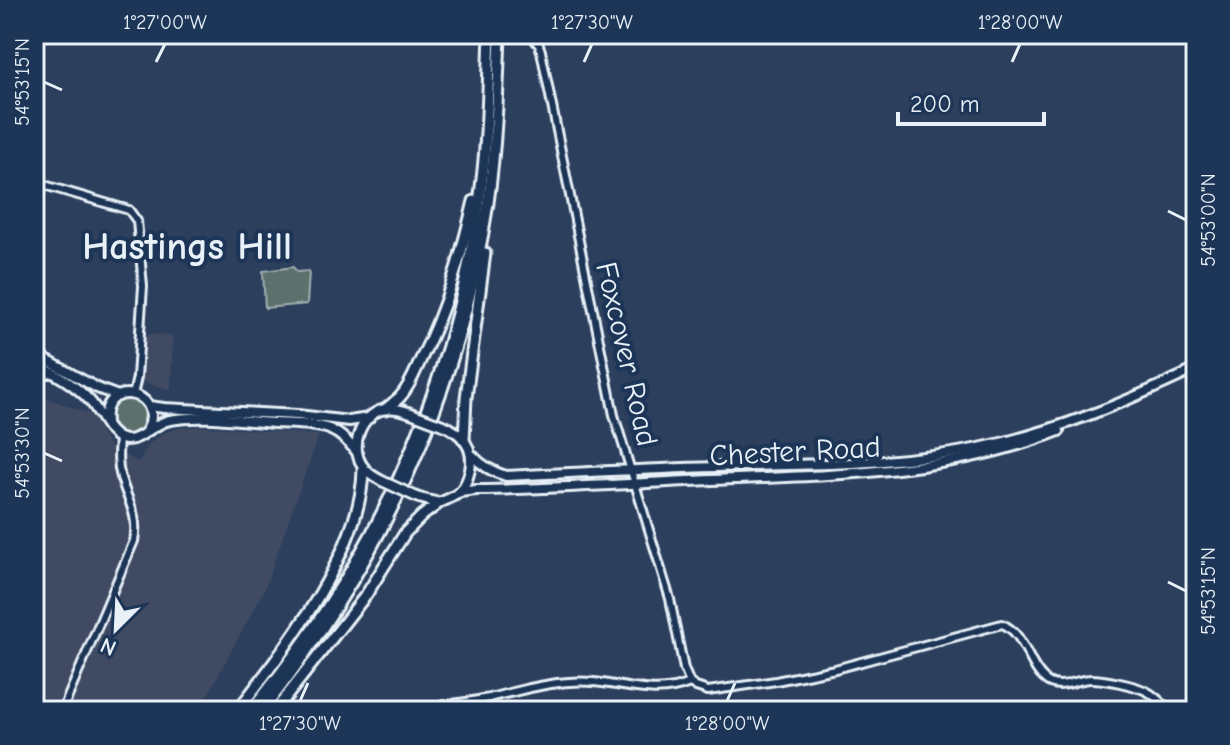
<svg xmlns="http://www.w3.org/2000/svg" width="1230" height="745" font-family="'Comic Neue',sans-serif">
<style>
.built{fill:#3f4b64}
.green{fill:#5c706c;stroke:#a2b0b2;stroke-width:2}
.lines{fill:none;stroke-linecap:round;stroke-linejoin:round}
.minor-casing{stroke:#e8f1f8;stroke-width:12}
.major-casing{stroke:#e8f1f8;stroke-width:14}
.highway-casing{stroke:#e8f1f8;stroke-width:15}
.minor{stroke:#1d3557;stroke-width:6}
.major{stroke:#1d3557;stroke-width:8}
.highway{stroke:#1d3557;stroke-width:9}
.major-bridge-casing{stroke:#e8f1f8;stroke-width:14;stroke-linecap:butt}
.major-bridge{stroke:#1d3557;stroke-width:8}
.ticks{fill:none;stroke:#e8f1f8;stroke-width:3}
.labels{text-anchor:middle;stroke-width:8;stroke-linejoin:round;paint-order:stroke}
.street-label{font-size:30px;fill:#e8f1f8;stroke:#1d3557}
.district-label{font-size:38px;font-weight:bold;fill:#e8f1f8;stroke:#1d3557}
.neatline{fill:none;stroke:#e8f1f8;stroke-width:3}
.ticks-label{font-size:20px;text-anchor:middle;fill:#e8f1f8}
</style>
<rect width="100%" height="100%" fill="#2c3f5d"/>
<filter id="ink" filterUnits="userSpaceOnUse"><feTurbulence type="fractalNoise" baseFrequency=".0125" numOctaves="2"/><feDisplacementMap in="SourceGraphic" scale="16" xChannelSelector="R" yChannelSelector="G"/><feConvolveMatrix kernelMatrix="1 2 1 2 8 2 1 2 1" color-interpolation-filters="sRGB"/></filter>
<g filter="url(#ink)">
<g class="built">
<path d="M149,334L173,336L171,390L141,381L144,343L145,338Z"/>
<path d="M44,397L90,414L111,449L139,462L149,444L164,433L179,428L198,426L319,435L264,590L199,711H39L34,709V426Z"/>
</g>
<g class="green">
<path d="M293,267L297,272L309,271L307,304L265,308L263,271Z"/>
<circle cx="128" cy="416" r="18"/>
</g>
<g class="lines">
<g class="minor-casing">
<g id="minor">
<path d="M530,34L539,45L541,51L614,415L670,599L684,669L690,683L696,687L708,691L776,681L835,669L1002,624C1026,633 1028,669 1048,682C1062,690 1077,679 1091,679C1104,679 1134,685 1146,691C1155,695 1163,704 1170,711"/>
<path d="M34,182L129,210L137,221L143,286L137,377L133,395"/>
<path d="M34,369L48,374"/>
<path d="M415,709C440,706 464,703 489,698C523,690 557,679 593,682C627,685 657,697 690,683"/>
<path d="M62,711L134,541C139,515 128,502 121,478C117,464 118,452 119,438"/>
</g>
</g>
<g class="major-casing">
<g id="major">
<path d="M34,353L97,388L118,396"/>
<path d="M34,363C54,373 75,384 90,401C101,413 108,438 126,440C141,441 153,423 170,420C203,414 240,421 274,423C292,424 312,423 329,429C341,434 349,443 357,452"/>
<path d="M149,406L164,408L298,415L349,421L369,418"/>
<path d="M106,423C100,379 165,389 148,428"/>
<path d="M472,455C482,466 492,472 506,476C587,472 668,468 749,466C825,464 904,464 979,448C1055,432 1126,402 1196,369"/>
<path d="M382,481C374,477 367,473 362,465C349,445 361,414 385,409C394,407 403,410 411,413"/>
<path d="M460,492L476,490C555,489 634,483 713,480C830,475 948,475 1059,431"/>
<path d="M419,498L439,503C445,500 452,498 457,494C462,490 466,483 468,477C476,455 468,438 448,427"/>
</g>
</g>
<g class="highway-casing">
<g id="highway">
<path d="M386,409C390,405 396,401 400,397C410,386 415,372 421,359C446,309 461,256 474,201"/>
<path d="M464,440L466,398L485,253"/>
<path d="M237,711C285,650 364,547 363,467"/>
<path d="M251,711C288,665 322,618 352,568C421,451 467,314 482,179C488,131 488,82 490,34"/>
<path d="M262,711C383,558 458,397 488,203C496,147 498,90 500,34"/>
<path d="M275,711L366,595L405,533L422,516L439,503"/>
</g>
</g>
<use href="#minor" class="minor"/>
<use href="#major" class="major"/>
<use href="#highway" class="highway"/>
<g class="major-bridge-casing">
<g id="major-bridge">
<path d="M411,413L448,427"/>
<path d="M382,481L419,498"/>
</g>
</g>
<use href="#major-bridge" class="major-bridge"/>
</g>
</g>
<path class="ticks" d="M156,62L165,44M584,62L592,44M1012,62L1020,44M44,82L62,90M1168,211L1186,220M44,453L62,461M1168,582L1186,591M300,701L308,683M727,701L735,683"/>
<g class="labels">
<g class="street-label">
<text transform="translate(627 354) rotate(77)" y="10">Foxcover Road</text>
<text transform="translate(795 451) rotate(-3)" y="10">Chester Road</text>
</g>
<g class="district-label">
<text x="187" y="259">Hastings Hill</text>
</g>
</g>
<rect width="1230" height="745" fill="none" stroke="#1d3557" stroke-width="88"/>
<g transform="translate(116 629) rotate(204)" stroke="#1d3557" stroke-width="6" paint-order="stroke">
<path d="M0-6L14 30L0 20L-14 30Z" fill="#e8f1f8"/>
<text y="-12" font-size="22" font-weight="bold" text-anchor="middle" fill="#e8f1f8">N</text>
</g>
<path d="M898 112v12h146v-12" fill="none" stroke="#e8f1f8" stroke-width="4"/>
<text x="910" y="112" font-size="24" fill="#e8f1f8" stroke="#1d3557" stroke-width="6" paint-order="stroke">200 m</text>
<rect x="44" y="44" width="1142" height="657" class="neatline"/>
<g class="ticks-label">
<text x="165" y="29">1°27'00"W</text>
<text x="592" y="29">1°27'30"W</text>
<text x="1020" y="29">1°28'00"W</text>
<text transform="translate(22 82) rotate(-90)" y="7">54°53'15"N</text>
<text transform="translate(1208 220) rotate(-90)" y="7">54°53'00"N</text>
<text transform="translate(22 453) rotate(-90)" y="7">54°53'30"N</text>
<text transform="translate(1208 591) rotate(-90)" y="7">54°53'15"N</text>
<text x="300" y="730">1°27'30"W</text>
<text x="727" y="730">1°28'00"W</text>
</g>
</svg>
